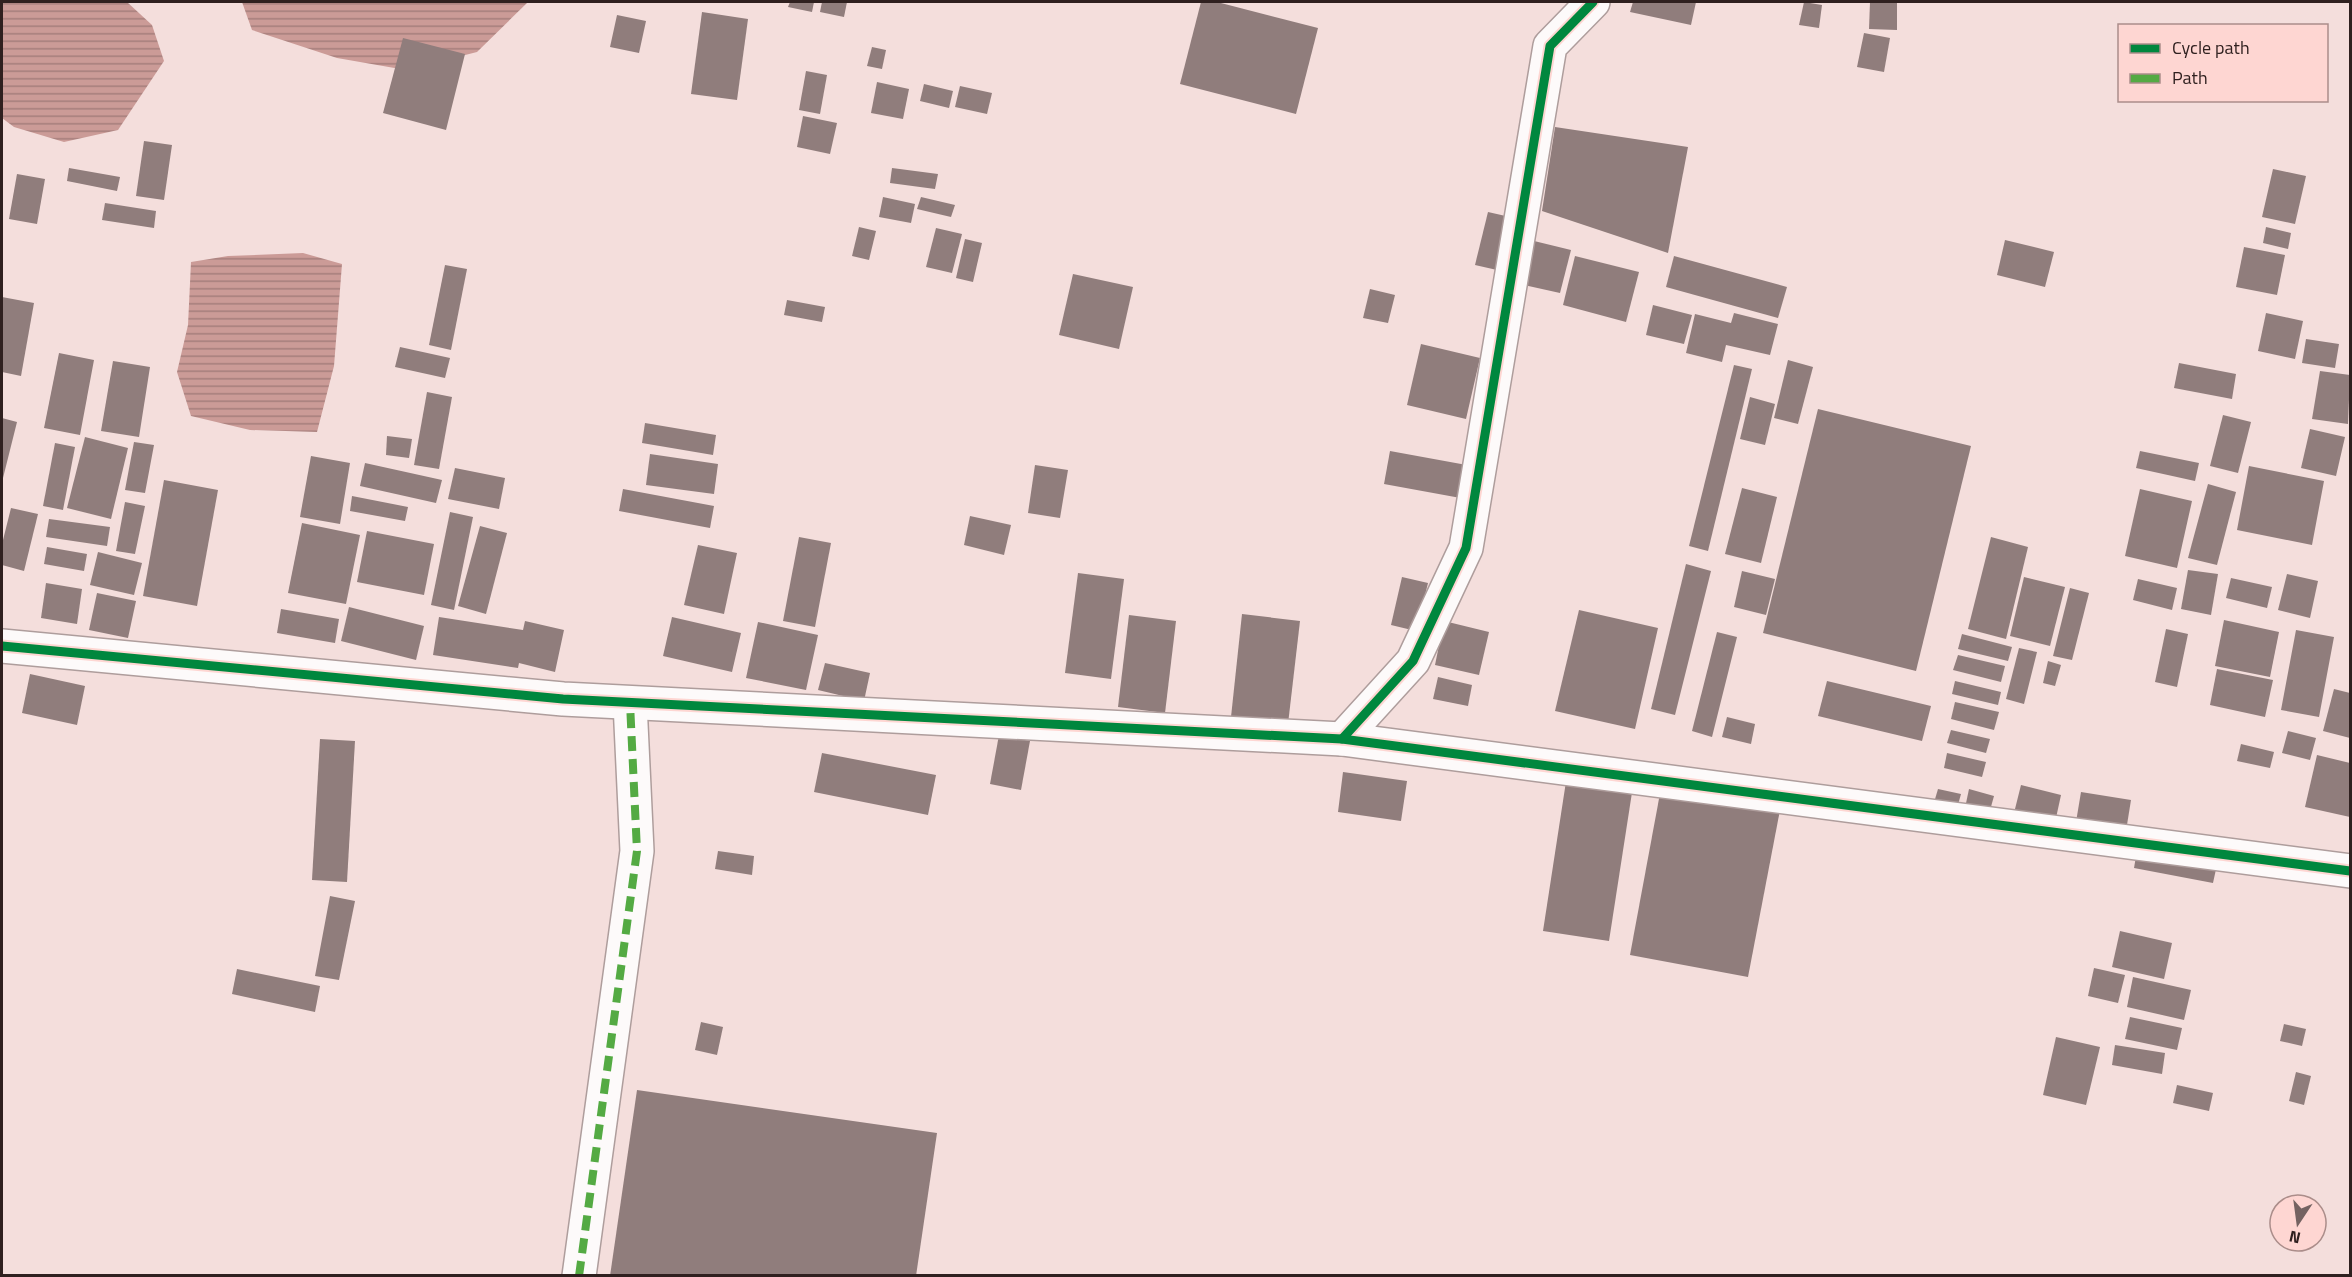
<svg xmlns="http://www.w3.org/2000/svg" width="2352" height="1277" font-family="'Titillium Web',sans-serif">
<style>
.water{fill:url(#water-rules)}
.building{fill:#907d7c}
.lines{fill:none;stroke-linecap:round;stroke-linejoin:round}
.street-casing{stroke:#ae9d9c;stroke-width:36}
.street{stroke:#fdfafa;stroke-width:33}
.quiet{stroke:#54aa43;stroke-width:8;stroke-dasharray:15 8;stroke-linecap:butt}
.cycleway-casing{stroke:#fed6d2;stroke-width:13}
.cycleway{stroke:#00873e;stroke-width:9}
</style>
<defs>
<pattern id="water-rules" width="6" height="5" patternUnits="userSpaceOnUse" patternTransform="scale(1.5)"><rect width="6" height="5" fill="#cb9b97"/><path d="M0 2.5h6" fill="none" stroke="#a57e7b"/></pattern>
</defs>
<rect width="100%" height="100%" fill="#f4dedc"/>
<g class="water">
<path d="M2,2H127L152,25L164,61L118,130L64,142L14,127L2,118Z"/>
<path d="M242,2H528L477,52L406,70L337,58L252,30Z"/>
<path d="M303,253L342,264L334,366L317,432L250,430L191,416L177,372L188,325L191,262L228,256Z"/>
</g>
<g class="building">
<path d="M790,2H814L812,12L788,7Z"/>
<path d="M822,2H847L844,17L820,12Z"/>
<path d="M1201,2H1217L1318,28L1296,114L1180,84Z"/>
<path d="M1633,2H1696L1691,25L1630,12Z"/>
<path d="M1804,2L1822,5L1819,28L1799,25Z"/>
<path d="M1870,2L1897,3V30L1869,29Z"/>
<path d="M702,12L748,19L737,100L691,94Z"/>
<path d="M617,15L646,21L639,53L610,47Z"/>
<path d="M1864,33L1890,38L1884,72L1857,67Z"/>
<path d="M403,38L465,54L446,130L383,113Z"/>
<path d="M872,47L886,50L882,69L867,66Z"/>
<path d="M806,71L827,75L820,114L799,110Z"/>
<path d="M877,82L909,89L903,119L871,113Z"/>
<path d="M924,84L953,91L949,108L920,101Z"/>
<path d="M960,86L992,93L987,114L955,107Z"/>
<path d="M803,116L837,123L830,154L797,147Z"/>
<path d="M1555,127L1688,147L1668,253L1542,211Z"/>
<path d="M144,141L172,145L164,200L136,196Z"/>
<path d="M69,168L120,177L117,191L67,181Z"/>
<path d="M892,168L938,174L935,189L890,183Z"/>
<path d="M2273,169L2306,176L2295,224L2262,217Z"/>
<path d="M17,174L45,179L37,224L9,219Z"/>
<path d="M883,197L915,204L911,223L879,217Z"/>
<path d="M921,197L955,205L951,217L917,209Z"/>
<path d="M105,203L156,211L154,228L102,220Z"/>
<path d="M1488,212L1510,217L1497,270L1475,265Z"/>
<path d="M859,227L876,231L869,260L852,256Z"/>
<path d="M2266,227L2291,233L2288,249L2263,243Z"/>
<path d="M936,228L962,234L952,273L926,267Z"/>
<path d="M965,239L982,243L973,282L956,278Z"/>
<path d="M1530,240L1571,250L1560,293L1520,284Z"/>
<path d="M2005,240L2054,252L2045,287L1997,275Z"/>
<path d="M2244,247L2285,255L2277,295L2236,287Z"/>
<path d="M1575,256L1639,272L1626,322L1563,305Z"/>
<path d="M1674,256L1787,287L1778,318L1666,287Z"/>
<path d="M445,265L467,269L451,350L429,345Z"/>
<path d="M1073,274L1133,287L1119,349L1059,335Z"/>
<path d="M1370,289L1395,295L1388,323L1363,318Z"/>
<path d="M2,297L34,303L21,376L2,372Z"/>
<path d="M787,300L825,307L822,322L784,315Z"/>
<path d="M1653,305L1692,315L1684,344L1646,335Z"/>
<path d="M1734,313L1778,324L1770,355L1726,345L1722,362L1686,353L1695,314L1731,323Z"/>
<path d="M2266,313L2303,321L2295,359L2258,351Z"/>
<path d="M2306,339L2339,344L2335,368L2302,363Z"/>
<path d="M1421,344L1480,358L1466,419L1407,405Z"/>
<path d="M400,347L450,358L445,378L395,367Z"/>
<path d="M59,353L94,360L80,435L44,428Z"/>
<path d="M1788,360L1813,367L1798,424L1774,418Z"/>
<path d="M113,361L150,367L139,437L101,431Z"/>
<path d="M2179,363L2236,374L2232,399L2174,388Z"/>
<path d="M1734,365L1752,369L1708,551L1689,546Z"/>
<path d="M2320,371L2350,375L2348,424L2312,419Z"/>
<path d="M427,392L452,397L439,469L414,465Z"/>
<path d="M1750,397L1775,404L1765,445L1740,439Z"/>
<path d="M1818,409L1971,446L1916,671L1763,633Z"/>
<path d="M2223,415L2251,422L2238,473L2210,466Z"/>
<path d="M2,418L17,422L2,482Z"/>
<path d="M645,423L716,435L713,455L642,443Z"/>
<path d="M2310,429L2345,437L2336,476L2301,468Z"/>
<path d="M387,436L412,439L409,458L386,455Z"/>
<path d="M85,437L128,448L111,519L67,508Z"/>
<path d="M134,442L154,445L145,493L125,490Z"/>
<path d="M55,443L75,447L63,510L43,506Z"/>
<path d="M1390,451L1472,466L1466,499L1384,484Z"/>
<path d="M2140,451L2199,463L2195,481L2136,468Z"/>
<path d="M650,454L718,464L714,494L646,485Z"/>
<path d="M311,456L350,463L340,524L300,517Z"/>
<path d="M365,463L442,480L436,503L360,486Z"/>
<path d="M1035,465L1068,470L1060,518L1028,513Z"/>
<path d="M2249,466L2324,481L2312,545L2237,530Z"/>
<path d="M455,468L505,478L499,509L448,499Z"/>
<path d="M164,480L218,490L197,606L143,596Z"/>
<path d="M2208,484L2236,492L2217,565L2188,558Z"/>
<path d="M1742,488L1777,497L1761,563L1725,554Z"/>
<path d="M623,489L714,506L710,528L619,511Z"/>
<path d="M2140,489L2192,501L2177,568L2125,556Z"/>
<path d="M352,496L408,507L405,521L350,511Z"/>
<path d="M125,502L145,506L135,554L116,551Z"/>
<path d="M11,508L38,514L24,571L2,565V544Z"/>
<path d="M450,512L473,517L454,610L431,605Z"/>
<path d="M970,516L1011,525L1004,555L964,545Z"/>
<path d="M49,519L110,527L107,546L46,537Z"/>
<path d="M302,523L360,535L346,604L288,593Z"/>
<path d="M480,526L507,533L486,614L458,606Z"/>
<path d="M367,531L434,544L424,595L357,582Z"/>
<path d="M799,537L831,543L815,627L783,621Z"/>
<path d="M1991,537L2028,547L2006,639L1968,629Z"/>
<path d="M698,545L737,553L724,614L684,605Z"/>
<path d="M47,547L87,554L84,571L44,564Z"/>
<path d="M98,552L142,563L134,595L90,585Z"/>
<path d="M1686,564L1711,571L1675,715L1651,709Z"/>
<path d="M2188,570L2218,574L2211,615L2181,609Z"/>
<path d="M1742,571L1775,579L1766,615L1734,607Z"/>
<path d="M1078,573L1124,579L1111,679L1065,673Z"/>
<path d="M2287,574L2318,581L2310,618L2278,610Z"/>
<path d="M1402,577L1428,583L1416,631L1391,625Z"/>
<path d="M2024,577L2065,587L2050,646L2010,636Z"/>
<path d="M2231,578L2272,587L2267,608L2226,598Z"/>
<path d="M2138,579L2177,588L2172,610L2133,600Z"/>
<path d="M46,583L82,589L77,624L41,618Z"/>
<path d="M2070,588L2089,593L2072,660L2053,656Z"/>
<path d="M97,593L136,601L128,638L89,630Z"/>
<path d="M349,607L424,626L416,660L341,641Z"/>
<path d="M281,609L339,619L335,643L277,633Z"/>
<path d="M1579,610L1658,628L1635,729L1555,711Z"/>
<path d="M1242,614L1300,621L1288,724L1231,717Z"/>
<path d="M1129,615L1176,621L1165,713L1118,707Z"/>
<path d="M439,617L523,630L525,621L564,630L555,672L519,663L518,668L433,655Z"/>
<path d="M672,617L741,633L732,672L663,656Z"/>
<path d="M2224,620L2279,632L2270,677L2215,666Z"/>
<path d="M1444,621L1489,632L1479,675L1435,665Z"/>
<path d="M758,622L818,635L806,690L746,678Z"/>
<path d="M2166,629L2188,634L2177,687L2155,682Z"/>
<path d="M2296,630L2334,637L2319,717L2281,710Z"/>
<path d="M1717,632L1737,637L1712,737L1692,731Z"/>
<path d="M1962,634L2012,647L2008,661L1958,649Z"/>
<path d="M2019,648L2037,652L2024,704L2006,699Z"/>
<path d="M1958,655L2005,666L2001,682L1953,670Z"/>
<path d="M2048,661L2061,665L2055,686L2043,683Z"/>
<path d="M825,663L870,673L864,701L818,690Z"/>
<path d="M2217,669L2273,680L2265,717L2210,705Z"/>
<path d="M30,674L85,686L77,725L22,713Z"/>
<path d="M1438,677L1472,685L1468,706L1433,699Z"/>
<path d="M1827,681L1931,706L1922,741L1818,716Z"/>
<path d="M1955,681L2001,692L1998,705L1952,694Z"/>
<path d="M2334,689L2350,693V738L2323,731Z"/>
<path d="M1955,702L1999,712L1994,730L1951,719Z"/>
<path d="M1727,717L1755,724L1751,744L1722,737Z"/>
<path d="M1951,730L1990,739L1986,753L1947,743Z"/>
<path d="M2288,731L2316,738L2310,760L2282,753Z"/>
<path d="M999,735L1030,741L1021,790L990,784Z"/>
<path d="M320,739L355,741L347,882L312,880Z"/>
<path d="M2241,744L2274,752L2270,768L2237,761Z"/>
<path d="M822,753L936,775L928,815L814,792Z"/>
<path d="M1947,753L1986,762L1982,777L1944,768Z"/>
<path d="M2317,755L2350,763V817L2305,807Z"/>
<path d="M1343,772L1407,781L1401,821L1338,812Z"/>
<path d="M1567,775L1633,786L1609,941L1543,931Z"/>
<path d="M2021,785L2061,795L2054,827L2013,817Z"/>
<path d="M1661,788L1780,810L1748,977L1630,955Z"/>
<path d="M1938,789L1961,794L1956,812L1933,806Z"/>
<path d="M1969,789L1994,796L1989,814L1965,808Z"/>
<path d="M2081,792L2131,800L2126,831L2076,822Z"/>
<path d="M2138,845L2218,860L2213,883L2134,868Z"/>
<path d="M718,851L754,856L752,875L715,869Z"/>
<path d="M330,896L355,901L339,980L315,976Z"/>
<path d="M2120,931L2172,943L2164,979L2112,967Z"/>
<path d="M2094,968L2125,975L2118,1003L2088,996Z"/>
<path d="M237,969L320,986L315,1012L232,994Z"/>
<path d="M2133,977L2191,990L2184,1020L2127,1007Z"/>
<path d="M2130,1017L2182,1028L2177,1050L2125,1039Z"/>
<path d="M701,1022L723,1027L717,1055L695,1050Z"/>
<path d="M2284,1024L2306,1029L2302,1046L2280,1041Z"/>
<path d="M2056,1037L2100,1047L2086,1105L2043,1095Z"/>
<path d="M2115,1045L2165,1053L2162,1074L2112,1065Z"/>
<path d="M2296,1072L2311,1076L2304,1105L2289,1101Z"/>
<path d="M2177,1085L2213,1093L2209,1111L2173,1103Z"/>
<path d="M637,1090L937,1133L916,1276H610Z"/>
</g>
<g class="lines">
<g class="street-casing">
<g id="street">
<path d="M2,646L563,699L1342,739L2350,871"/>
<path d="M1342,739L1413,661L1466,548L1550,46L1593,2"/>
<path d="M579,1276L637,851L630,703"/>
</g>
</g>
<use href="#street" class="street"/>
<path class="quiet" d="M579,1276L637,851L630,703"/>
<g class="cycleway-casing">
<g id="cycleway">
<path d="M2,646L563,699L1342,739L2350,871"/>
<path d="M1342,739L1413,661L1466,548L1550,46L1593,2"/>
</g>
</g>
<use href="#cycleway" class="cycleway"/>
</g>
<rect width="2352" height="1277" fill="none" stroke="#2f201f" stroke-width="6"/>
<rect x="2118" y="24" width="210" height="78" fill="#fed6d2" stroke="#ab8d8a" stroke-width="1.5"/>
<rect x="2130" y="44" width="30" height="9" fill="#00873e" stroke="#ab8d8a" stroke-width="1.5"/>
<text x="2172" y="54" font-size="18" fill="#2f201f">Cycle path</text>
<rect x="2130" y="74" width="30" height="9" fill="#54aa43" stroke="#ab8d8a" stroke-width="1.5"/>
<text x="2172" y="84" font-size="18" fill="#2f201f">Path</text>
<g transform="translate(2298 1223) rotate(193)"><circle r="28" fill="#fed6d2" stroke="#ab8d8a" stroke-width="1.5"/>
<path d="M0-4.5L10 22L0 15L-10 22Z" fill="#746261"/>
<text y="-9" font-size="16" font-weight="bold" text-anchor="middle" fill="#2f201f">N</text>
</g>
</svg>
